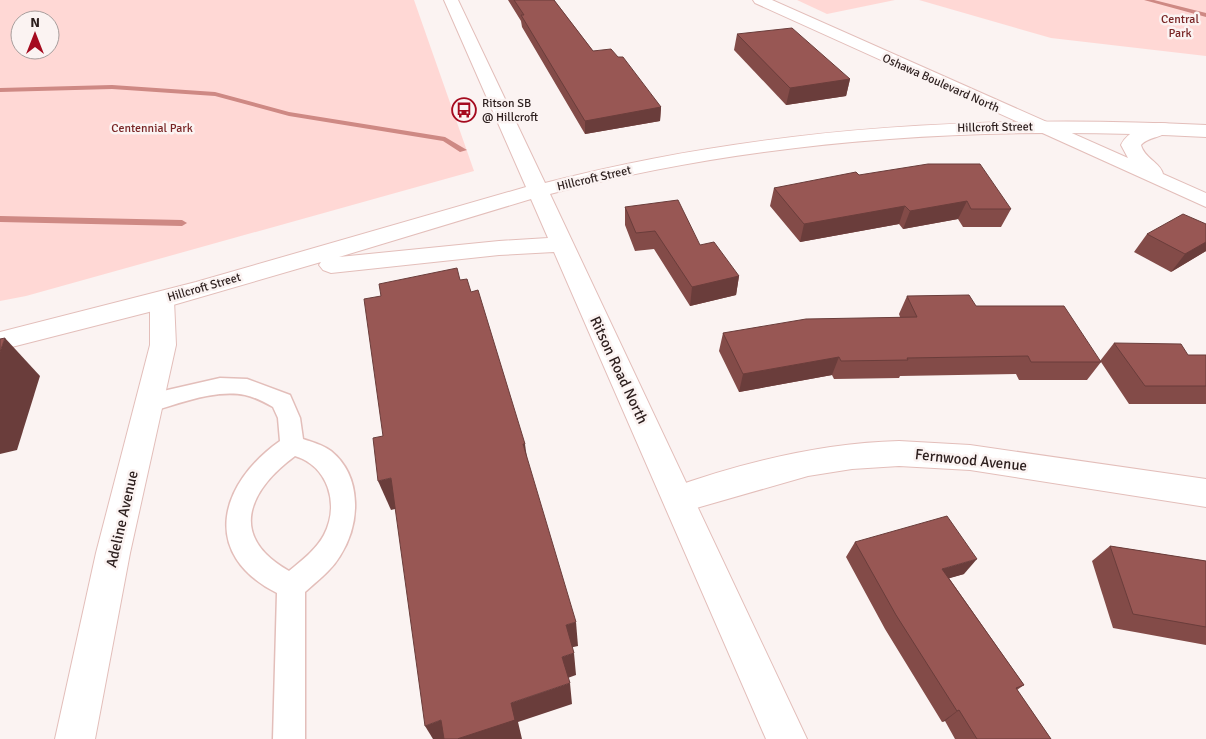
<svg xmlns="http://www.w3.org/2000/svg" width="1206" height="739" font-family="Signika,sans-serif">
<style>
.green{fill:#ffd8d5;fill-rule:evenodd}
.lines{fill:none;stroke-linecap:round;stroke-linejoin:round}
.stream{fill:#ce8984;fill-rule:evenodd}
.lane-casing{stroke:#e3beba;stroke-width:3}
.street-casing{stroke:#e3beba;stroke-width:2}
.secondary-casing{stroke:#e3beba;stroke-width:2}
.lane{fill:#fff;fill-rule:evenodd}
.street{fill:#fff;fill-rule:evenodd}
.secondary{fill:#fff;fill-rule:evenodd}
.wall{fill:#834b48}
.shaded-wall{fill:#6a3d3b}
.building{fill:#985754;stroke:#6a3d3b}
.labels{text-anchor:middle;stroke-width:5;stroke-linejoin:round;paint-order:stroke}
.far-park-label{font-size:12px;fill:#782525;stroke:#fbf3f2}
.far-street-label{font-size:12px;fill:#2c1e1d;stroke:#fbf3f2}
.far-poi-label{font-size:12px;fill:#2c1e1d;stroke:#fbf3f2;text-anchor:start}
.street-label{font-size:15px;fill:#2c1e1d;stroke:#fbf3f2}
</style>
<rect width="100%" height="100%" fill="#fbf3f2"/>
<g class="green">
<path d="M0,0H414L474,171L26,296L0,301ZM20,20H50V50H20Z"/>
<path d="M797,0H895L827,14Z"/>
<path d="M919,0H1206V56L1051,38Z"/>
</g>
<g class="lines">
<g class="stream">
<path d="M1144,0H1154L1206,13V17Z"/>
<path d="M112,85L215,92L289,112L445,137L467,150L460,152L443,141L289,116L215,96L112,89L0,92V88Z"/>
<path d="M0,216L182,220L187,223L182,226L0,222Z"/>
</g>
<g class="lane-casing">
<path id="lane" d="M220,378L247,379L290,395L300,418L303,439C312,442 323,445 331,451C363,477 360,525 340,556C331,571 317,581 305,592V739H273L277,593C200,554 219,484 280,441L278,418L273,407C264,402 255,397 245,395C214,389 179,404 150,412L142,409L139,403L142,397L150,394ZM295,456C328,466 340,504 324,535C316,550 301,561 289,571C227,536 249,490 295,456Z"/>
</g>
<g class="street-casing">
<g id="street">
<path d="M753,0H772L1128,158L1121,145C1128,130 1153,120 1169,124L1171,128C1165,138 1149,136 1141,145C1144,158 1161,163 1163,174L1206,193V207L755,3Z"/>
<path d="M162,292L171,294L174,300L176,345L130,553L95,739H55L96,553L150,345V300L153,294Z"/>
<path d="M899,441L970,445L1206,479V507L970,470L899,466L852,469L808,476L679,513L668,509L663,499L668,489C741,463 821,443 899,441Z"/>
</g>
</g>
<g class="secondary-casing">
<path id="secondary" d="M444,0H458L545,183C761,127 984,114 1206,125V137C986,125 764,138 550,194L807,739H766L554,252L499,255L331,273L323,270L319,265L321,262L149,312L0,350V332L196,282L526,187ZM531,199L548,238L499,241L339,257Z"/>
</g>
<use href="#lane" class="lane"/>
<use href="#street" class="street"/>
<use href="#secondary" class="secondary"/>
</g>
<g class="wall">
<path d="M508,0H554L593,51L661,107L660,121L585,134L522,27L521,21Z"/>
<path d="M737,34L850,79L846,96L786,105L734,50Z"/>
<path d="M859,175L1011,209L1001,227H963L958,219L903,229L899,224L800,242L770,206L774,188Z"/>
<path d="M625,207L700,245L739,276L736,295L690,306L654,249L635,251L625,225Z"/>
<path d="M1206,224V251L1171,272L1134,252L1147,234Z"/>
<path d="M907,296L976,306L1100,361L1114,343L1188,355H1206V404H1129L1101,362L1087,380H1019L1016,374L900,376L899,378L834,379L832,375L739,392L719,351L723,333L900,317L899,314Z"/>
<path d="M855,542L964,574L949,578L1024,685L1017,690L1051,739H955L945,721L942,722L885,629L846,557Z"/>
<path d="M1110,546L1206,561V645L1113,628L1092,561Z"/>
</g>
<g class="shaded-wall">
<path d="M850,79L846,96L786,105L790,88Z"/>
<path d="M661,107L660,121L585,134V121Z"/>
<path d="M967,201L958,219L903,229L910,211Z"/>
<path d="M905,206L899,224L800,242L804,224Z"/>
<path d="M1206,242V251L1171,272L1185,254Z"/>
<path d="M739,276L736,295L690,306L692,287Z"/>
<path d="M5,338L40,376L17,450L0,454V352Z"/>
<path d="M839,357L832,375L739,392L743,374Z"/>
<path d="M523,444H525L529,473Z"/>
<path d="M391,478L403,507L391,510L378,481Z"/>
<path d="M977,559L964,574L930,584L942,569Z"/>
<path d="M576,622L578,646L569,648L566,625Z"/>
<path d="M574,653L576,675L565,679L562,657Z"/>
<path d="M570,683L572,704L518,722L522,739H457L511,703Z"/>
<path d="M959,710L945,721L942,722L957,711Z"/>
<path d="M441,720L452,739H433L425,726Z"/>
</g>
<g class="building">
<path d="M514,0H554L593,51L611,49L618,57H623L661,107L585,121L521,15H524Z"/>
<path d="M792,28L850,79L790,88L737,34Z"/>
<path d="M928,164H980L1011,209H971L967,201L910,211L905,206L804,224L774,188L856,172L859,175Z"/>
<path d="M678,200L700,245L714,242L739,276L692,287L655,231L636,233L625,207Z"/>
<path d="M1183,214L1206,224V242L1185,254L1147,234Z"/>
<path d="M457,268L460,280L467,279L471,292L478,290L525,444H523L576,622L566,625L574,653L562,657L570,683L511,703L515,720L457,739H444L441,720L425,726L391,478L378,481L373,438L383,436L364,299L381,296L379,284Z"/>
<path d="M969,295L976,306H1064L1101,362H1031L1028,356L907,358L908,360L841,361L839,357L743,374L723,333L806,319L917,317L907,296Z"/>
<path d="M5,338L0,352V339Z"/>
<path d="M1114,343L1181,344L1188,355H1206V386H1145Z"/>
<path d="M947,516L977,559L942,569L1024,685L1016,688L1051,739H977L959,710L957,711L896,615L855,542Z"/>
<path d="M1110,546L1206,561V627L1133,614Z"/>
</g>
<defs>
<g id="bus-ring" transform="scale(1.25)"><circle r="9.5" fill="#fbf3f2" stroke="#a50b1f" stroke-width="1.5"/><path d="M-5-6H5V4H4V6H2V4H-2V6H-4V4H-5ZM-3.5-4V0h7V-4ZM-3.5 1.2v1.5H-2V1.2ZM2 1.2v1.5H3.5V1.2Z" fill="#a50b1f"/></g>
</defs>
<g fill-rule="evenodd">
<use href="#bus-ring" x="464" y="110"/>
</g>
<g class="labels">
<g class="far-park-label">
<text x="1180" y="23">Central<tspan x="1180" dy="14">Park</tspan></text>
<text x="152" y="132">Centennial Park</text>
</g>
<g class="far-street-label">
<text transform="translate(941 83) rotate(24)" y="4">Oshawa Boulevard North</text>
<text transform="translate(995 127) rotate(-1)" y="4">Hillcroft Street</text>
<text transform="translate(594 178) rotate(-13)" y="4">Hillcroft Street</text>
<text transform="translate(204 287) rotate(-16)" y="4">Hillcroft Street</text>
</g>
<g class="far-poi-label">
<text x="482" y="107">Ritson SB<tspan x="482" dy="14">@ Hillcroft</tspan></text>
</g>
<g class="street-label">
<text transform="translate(619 370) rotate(65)" y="5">Ritson Road North</text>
<text transform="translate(971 460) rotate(6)" y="5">Fernwood Avenue</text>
<text transform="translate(122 519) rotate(-77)" y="5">Adeline Avenue</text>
</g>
</g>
<g transform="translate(35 35)"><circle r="24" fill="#fbf3f2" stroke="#a89e9d"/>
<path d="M0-4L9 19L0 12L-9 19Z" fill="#a50b1f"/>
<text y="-8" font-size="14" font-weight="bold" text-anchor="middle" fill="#2c1e1d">N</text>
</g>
</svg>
